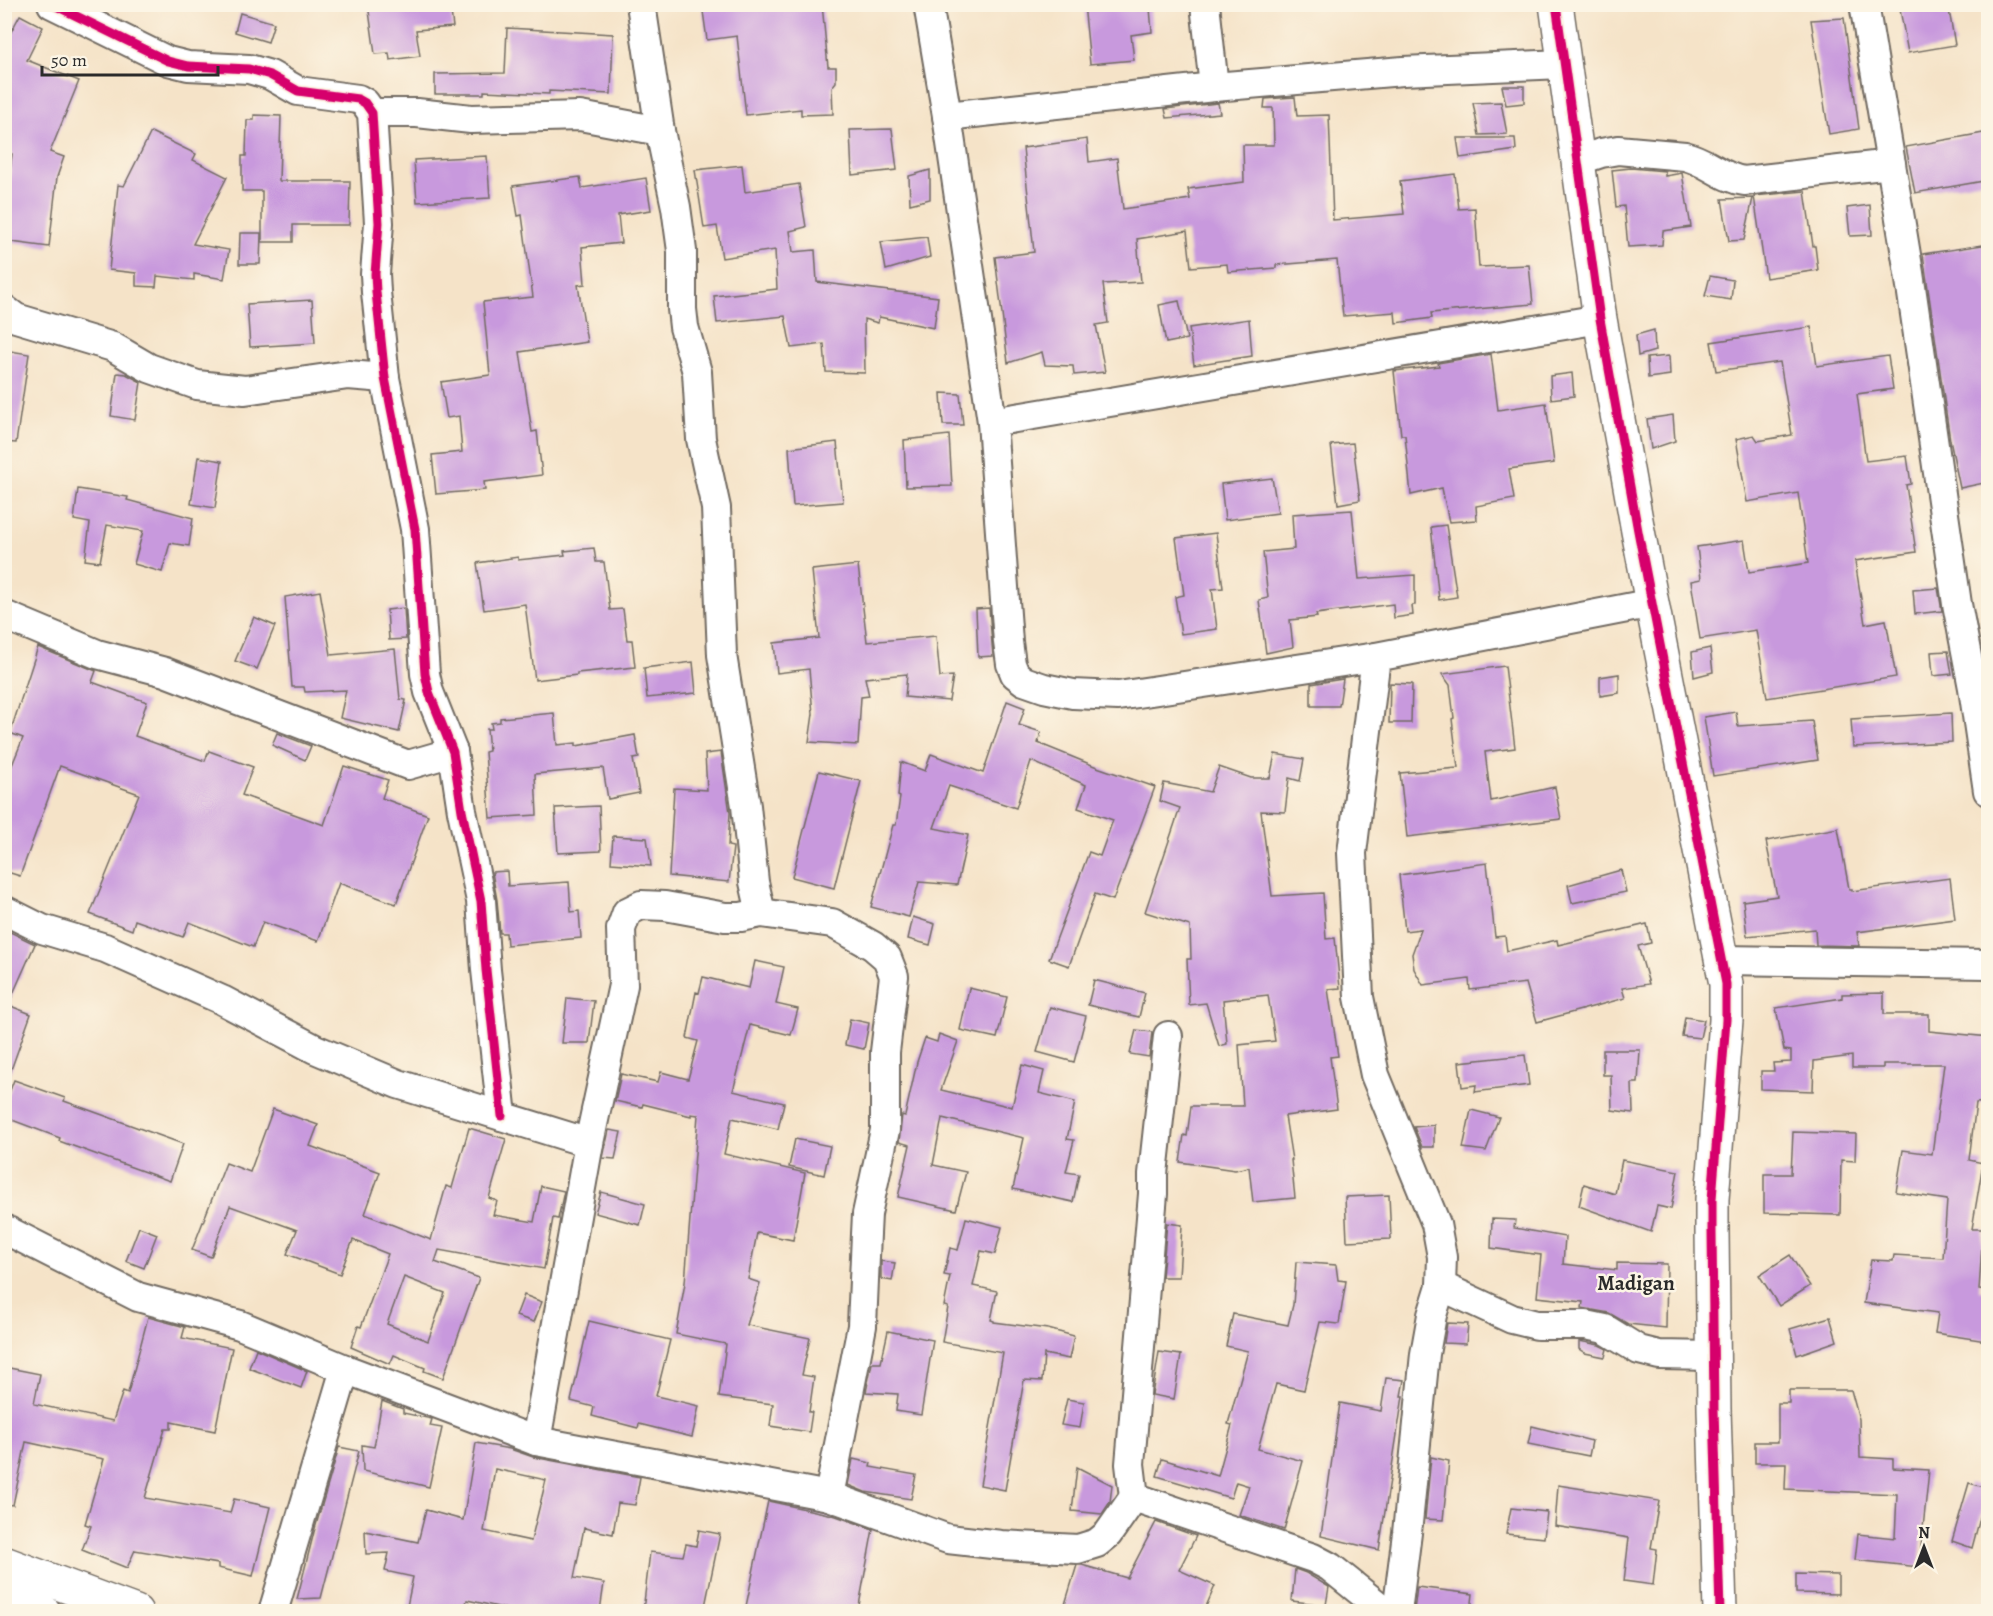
<svg xmlns="http://www.w3.org/2000/svg" width="1993" height="1616" font-family="Alegreya,serif">
<style>
.building{fill:#c899dd;fill-rule:evenodd}
.lines{fill:none;stroke-linecap:round;stroke-linejoin:round}
.minor-casing{stroke:#726b62;stroke-width:32}
.tertiary-casing{stroke:#726b62;stroke-width:36}
.secondary-casing{stroke:#726b62;stroke-width:36}
.minor{stroke:#fff;stroke-width:28}
.tertiary{stroke:#fff;stroke-width:33}
.secondary{stroke:#fff;stroke-width:33}
.cycleway-casing{stroke:#fcf5e5;stroke-width:13}
.cycleway{stroke:#d6006c;stroke-width:9}
.labels{text-anchor:middle;stroke-width:5;stroke-linejoin:round;paint-order:stroke}
.quarter-label{font-size:21px;font-weight:bold;fill:#2b2b2b;stroke:#fcf5e5}
</style>
<rect width="100%" height="100%" fill="#fcf5e5"/>
<filter id="ink" filterUnits="userSpaceOnUse"><feTurbulence type="fractalNoise" baseFrequency=".0167" numOctaves="2"/><feDisplacementMap in="SourceGraphic" scale="12" xChannelSelector="R" yChannelSelector="G"/><feConvolveMatrix kernelMatrix="1 2 1 2 8 2 1 2 1" color-interpolation-filters="sRGB"/></filter>
<filter id="wash" filterUnits="userSpaceOnUse"><feTurbulence type="fractalNoise" baseFrequency=".008" numOctaves="4" result="noise"/><feDisplacementMap in="SourceGraphic" scale="24" xChannelSelector="R" yChannelSelector="G"/><feGaussianBlur stdDeviation="1.35" result="paint"/><feColorMatrix in="noise" values="0 0 0 0 0 0 0 0 0 0 0 0 0 0 0 0 0 1.4 0 .05"/><feComposite in="paint" operator="in"/></filter>
<g filter="url(#wash)">
<rect width="100%" height="100%" fill="#f5e3c8"/>
<g id="blocks">
<g class="building">
<path d="M368,4H450L453,27L416,30L420,56L390,60L389,53L375,54Z"/>
<path d="M702,4H822L828,67H836V82L832,87L833,114L801,115V109L746,115L737,36L707,40Z"/>
<path d="M1084,4H1128L1129,10L1150,8L1152,32L1131,35L1134,60L1090,64Z"/>
<path d="M1899,4H1948L1955,45L1908,53Z"/>
<path d="M240,13L274,23L268,42L235,32Z"/>
<path d="M20,15L43,27L27,60L79,81L50,152L64,157L57,177L49,247L4,241V219L12,154L4,151V45Z"/>
<path d="M1844,18L1859,129L1829,134L1811,20Z"/>
<path d="M507,28L613,34L611,94L549,91V94L484,91V94H435V74L505,73Z"/>
<path d="M1502,86H1524V103L1506,105Z"/>
<path d="M1295,97L1297,116L1329,115L1333,220L1404,214L1400,181L1455,174L1459,209L1475,208L1479,267L1529,265L1533,304L1431,313L1432,318L1396,323L1395,312L1343,316L1337,260L1276,265V268L1228,272L1227,264L1191,267L1187,231L1137,239L1141,282L1103,284L1108,323L1096,325L1105,372L1074,375L1073,366L1045,365L1042,352L1008,363L995,257L1034,252L1023,148L1087,139L1089,162L1117,158L1123,209L1190,199L1188,189L1244,182L1243,145H1274L1273,108H1264L1265,99Z"/>
<path d="M1501,102L1507,134L1479,135L1473,103Z"/>
<path d="M1218,103L1220,113L1167,118L1165,109Z"/>
<path d="M254,115L281,116L279,181H350L349,225H293V242H262V191H242V156H246L247,120H254Z"/>
<path d="M892,129L897,170L852,175L850,130Z"/>
<path d="M151,132L196,154L193,160L227,177L193,244L229,250L224,279L194,274V280L157,276L156,287L136,286V273L109,270L118,185L124,186Z"/>
<path d="M1989,132V180L1915,193L1906,147Z"/>
<path d="M1457,138H1515L1516,150L1460,158Z"/>
<path d="M487,156L490,198L417,202L414,160Z"/>
<path d="M742,165L745,192L799,184L806,227L790,231L793,252L815,250L817,282L938,297L934,328L879,317L878,323L864,319L865,373L826,372L824,344L791,348L785,316L717,323L714,296L777,289L775,250L722,258L717,226L704,228L695,170Z"/>
<path d="M1631,168L1665,171V176L1682,173L1691,227L1663,231L1662,245L1628,247L1624,206L1616,207L1612,170Z"/>
<path d="M930,170V199L910,204L909,176Z"/>
<path d="M580,177L582,188L646,178L651,210L618,215L621,243L582,247L585,284L578,285L587,342L520,352L532,432L537,431L542,475L484,482L485,490L436,494L432,455L462,452L459,416L447,418L441,382L490,375L483,302L533,297L522,215L518,216L513,186Z"/>
<path d="M1805,191L1813,246H1815L1818,270L1766,278L1754,196Z"/>
<path d="M1753,198L1744,240L1729,241L1722,199Z"/>
<path d="M1870,205L1872,235L1850,236L1847,208Z"/>
<path d="M240,233H261L260,264H239Z"/>
<path d="M927,237L930,257L886,270L881,242Z"/>
<path d="M1989,244V482L1960,488L1950,440L1923,254Z"/>
<path d="M1710,276L1733,280L1731,300L1705,296Z"/>
<path d="M312,300L315,343L250,347L247,304Z"/>
<path d="M1179,301L1187,339L1166,343L1159,305Z"/>
<path d="M1249,319L1252,356L1194,365L1189,328Z"/>
<path d="M1811,327L1817,366L1888,356L1893,389L1857,394L1866,461L1907,456L1911,484L1906,485L1916,552L1855,561L1865,624L1886,620L1896,677L1767,698L1756,630L1700,639L1691,581L1701,579L1697,547L1744,540L1749,572L1808,563L1798,493L1747,502L1736,439L1754,435L1758,441L1792,435L1780,362L1716,371L1711,342Z"/>
<path d="M1654,330L1655,351L1638,356L1636,335Z"/>
<path d="M4,350L29,354L16,443L4,442Z"/>
<path d="M1491,354L1498,410L1546,403L1554,463L1509,469L1514,499L1476,506L1477,520L1449,522L1442,488L1411,495L1405,435H1401L1394,371L1439,366L1438,363Z"/>
<path d="M1669,356L1670,375L1648,378L1647,358Z"/>
<path d="M117,373L126,374L141,382L135,420L111,416Z"/>
<path d="M1572,373L1574,396L1551,399L1550,376Z"/>
<path d="M941,393L960,394L963,425H943Z"/>
<path d="M1673,415L1675,441L1651,449L1647,419Z"/>
<path d="M949,435L952,486L906,487L904,440Z"/>
<path d="M837,442L843,502L793,506L789,448Z"/>
<path d="M1353,443L1360,500L1338,504L1331,445Z"/>
<path d="M198,457L222,461L215,508L191,504Z"/>
<path d="M1272,478L1278,513L1225,520L1221,484Z"/>
<path d="M78,489L128,497L127,500L193,518L189,546L170,543L162,572L134,564L143,531L107,525L100,562L85,560L90,523L74,520Z"/>
<path d="M1352,510L1359,579L1415,575V605H1412L1413,615L1394,618L1393,604L1316,614L1317,617L1290,620L1293,647L1266,653L1259,600L1268,598L1263,552L1294,549L1292,514Z"/>
<path d="M1446,525L1457,597L1439,600L1431,527Z"/>
<path d="M1216,533L1223,588L1212,589L1217,629L1181,634L1175,597L1184,595L1176,538Z"/>
<path d="M594,548L596,562H604L610,610L623,609L627,640H632L635,667L577,673V675L535,680L525,604L484,610L477,563L518,557V560L565,555L564,551Z"/>
<path d="M858,565L867,642L936,636L940,677L953,676L949,701L905,697L907,674L865,678L869,696L861,697L858,745L809,742L813,714L809,669L777,673L774,643L819,638L812,570Z"/>
<path d="M1938,588L1942,611L1915,614L1913,590Z"/>
<path d="M320,591L331,655L395,649L400,699L406,700L399,732L340,718L346,690L305,692L304,687H292L285,597Z"/>
<path d="M404,608L406,639L389,640L387,610Z"/>
<path d="M989,608L993,656L978,657L976,609Z"/>
<path d="M254,617L275,626L257,669L235,661Z"/>
<path d="M38,647L96,671L92,682L147,702L135,736L205,761L209,751L253,767L242,795L324,825L344,766L388,780L382,798L428,815L396,904L339,883L318,941L263,922L253,947L189,922L183,937L135,920L132,930L90,914L139,794L60,766L20,876L4,871V785L23,738L10,733Z"/>
<path d="M1710,648L1713,672L1694,677L1692,652Z"/>
<path d="M1948,651L1952,674L1933,676L1931,652Z"/>
<path d="M693,662L696,693L647,698L644,668Z"/>
<path d="M1505,666L1515,748L1485,752L1491,801L1555,787L1561,819L1407,837L1400,773L1458,768L1452,719L1454,718L1450,685L1442,674Z"/>
<path d="M1619,674V693L1600,696V677Z"/>
<path d="M1343,679L1339,706H1311V684Z"/>
<path d="M1390,683L1412,684L1411,723H1389Z"/>
<path d="M1007,701L1025,708L1019,725L1041,732L1038,743L1097,767L1155,787L1113,900L1095,894L1069,966L1049,959L1089,852L1100,856L1113,820L1078,808L1086,785L1031,761L1016,808L949,786L934,828L968,835L957,885L919,882L909,917L871,907L893,825H896L900,797L898,796L901,762L925,771L931,754L983,773Z"/>
<path d="M1736,712L1738,726L1812,721L1818,760L1713,776L1704,717Z"/>
<path d="M554,713L557,745L576,743V746L635,735L639,758L633,759L639,793L608,799L603,768L535,774L537,815L490,818L485,752L489,751L487,729H492L491,723L500,722V718Z"/>
<path d="M1951,713L1952,742L1853,747L1851,719Z"/>
<path d="M277,733L311,746L305,760L272,745Z"/>
<path d="M721,752L730,813L728,846L733,847L729,882L669,876L674,788L707,790L705,754Z"/>
<path d="M1275,754L1304,759L1300,781L1289,778L1285,812L1261,811L1272,896L1323,893L1326,939L1335,938L1340,988L1328,989L1338,1056L1330,1057L1337,1109L1285,1116L1292,1160H1291L1295,1198L1253,1202L1249,1167L1235,1170L1180,1162L1184,1135L1187,1136L1191,1106H1243L1239,1045L1275,1041L1268,995L1223,1000L1227,1044L1219,1046L1206,1003L1189,1005L1187,959H1191L1190,926L1145,912L1180,808L1160,801L1164,783L1210,792L1219,767L1251,778H1270Z"/>
<path d="M819,771L861,781L834,888L792,877Z"/>
<path d="M599,806L601,851L558,853L555,808Z"/>
<path d="M1838,828L1849,889H1852V891L1950,878L1955,919L1857,932L1859,946L1816,945L1815,929L1747,936L1743,901L1777,896L1766,841Z"/>
<path d="M613,836L647,838L651,866L611,863Z"/>
<path d="M1487,863L1495,937L1505,936L1507,951L1557,940L1558,945L1647,924L1651,943L1638,946L1649,984L1622,988L1625,998L1537,1022L1526,983L1470,990L1469,979L1423,985L1414,969L1412,954L1421,929L1405,931L1399,875Z"/>
<path d="M1621,870L1626,892L1572,903L1568,885Z"/>
<path d="M507,871L508,886L569,882L571,912L579,911L581,938L507,945L506,933H500L497,900L492,872Z"/>
<path d="M913,917L935,924L930,945L908,939Z"/>
<path d="M4,929L35,944L8,1005L31,1014L7,1081H4Z"/>
<path d="M755,961L784,967L776,1004L798,1009L791,1035L750,1025L733,1091L784,1103L778,1129L732,1118L724,1154L805,1173L793,1240L757,1233L748,1279L760,1283L747,1325L810,1338L802,1375L814,1377L809,1412H812L809,1432L770,1426L773,1404L719,1397L726,1344L676,1334L685,1283L698,1115L691,1114V1116L643,1104L642,1107L615,1101L621,1074L658,1082L661,1072L688,1079L698,1041L687,1038L696,992L699,993L703,977L749,988Z"/>
<path d="M1094,980L1145,993L1139,1017L1088,1005Z"/>
<path d="M969,988L1007,997L997,1038L960,1030Z"/>
<path d="M1884,993V1014H1929V1031L1989,1037V1102L1976,1103L1969,1160L1983,1163L1972,1229H1983L1979,1290L1989,1291V1323L1986,1341L1935,1333L1938,1313L1864,1303L1871,1260L1893,1261L1894,1255L1943,1258L1947,1200L1896,1192L1903,1150L1932,1154L1944,1064H1883V1068H1852V1056L1814,1061L1813,1091L1761,1089V1071H1774L1773,1063L1791,1062V1051L1784,1050L1776,1008L1842,998V994Z"/>
<path d="M567,998L594,1001L589,1043H562Z"/>
<path d="M1050,1007L1086,1016L1074,1062L1037,1052Z"/>
<path d="M1685,1017L1704,1020L1700,1038L1682,1036Z"/>
<path d="M850,1019L869,1023L864,1049L845,1045Z"/>
<path d="M1136,1030L1152,1032L1149,1057L1130,1054Z"/>
<path d="M939,1034L958,1041L941,1090L1012,1107L1022,1065L1044,1071L1039,1093L1075,1102L1067,1139L1074,1140L1066,1172L1079,1174L1073,1202L1013,1189L1024,1138L942,1118L933,1165L966,1172L956,1210L898,1197L910,1145L899,1142L902,1115L905,1116L917,1062L925,1038L937,1042Z"/>
<path d="M1603,1050H1640L1638,1083H1632L1633,1113L1612,1110L1611,1075H1603Z"/>
<path d="M1525,1055L1529,1085L1475,1092L1476,1085L1462,1087L1459,1062Z"/>
<path d="M14,1080L65,1098L64,1101L183,1144L170,1181L59,1141L60,1138L4,1117V1106Z"/>
<path d="M273,1109L318,1125L310,1146L380,1172L365,1214L431,1240L446,1186L452,1188L469,1128L506,1139L489,1198L497,1201L493,1215L534,1222L541,1186L564,1191L558,1219L553,1218L544,1269L439,1250L435,1262L479,1278L443,1378L424,1371L425,1368L394,1355L390,1364L351,1347L358,1326L361,1327L388,1254L353,1240L340,1274L287,1254L297,1230L230,1206L211,1257L192,1250L226,1163L250,1172ZM404,1277L445,1293L428,1341L387,1324Z"/>
<path d="M1471,1110L1499,1117L1486,1151L1463,1148Z"/>
<path d="M1434,1125V1147H1422L1414,1127Z"/>
<path d="M609,1130L621,1132L615,1159L603,1158Z"/>
<path d="M1793,1132L1856,1134L1855,1161L1841,1160L1840,1215L1764,1213V1174H1791Z"/>
<path d="M795,1139L830,1146L824,1175L789,1167Z"/>
<path d="M1622,1160L1678,1171L1671,1209L1657,1206L1651,1232L1579,1206L1584,1184L1615,1194Z"/>
<path d="M601,1192L645,1204L640,1225L595,1213Z"/>
<path d="M1389,1195L1391,1239L1347,1241L1345,1197Z"/>
<path d="M966,1218L1002,1227L995,1254L981,1251L973,1286L997,1291L991,1320L994,1321V1322L1048,1329L1074,1336L1069,1359L1044,1354L1042,1381L1024,1380L1005,1490L980,1485L1003,1353L942,1342L948,1307L944,1306L950,1276L944,1275L950,1248L958,1250Z"/>
<path d="M1492,1219L1515,1220L1514,1228L1565,1237L1563,1264L1617,1270V1263L1667,1264L1666,1328L1628,1324L1609,1313L1582,1308L1583,1302L1537,1297L1541,1255L1491,1248Z"/>
<path d="M1167,1223L1182,1225L1179,1277H1162Z"/>
<path d="M139,1227L157,1234L144,1268L126,1261Z"/>
<path d="M1790,1255L1810,1286L1779,1306L1759,1275Z"/>
<path d="M881,1261L895,1263L892,1281L881,1279Z"/>
<path d="M1296,1262L1336,1265L1338,1280L1346,1281L1339,1324L1320,1322L1304,1390L1276,1384L1258,1449L1303,1461L1284,1530L1239,1515L1249,1486L1236,1482L1231,1498L1157,1476L1162,1459L1218,1476L1232,1425L1228,1424L1248,1351L1226,1346L1233,1314L1288,1325L1293,1305Z"/>
<path d="M524,1295L542,1302L534,1322L516,1316Z"/>
<path d="M148,1317L185,1327L182,1338L232,1348L215,1431L171,1422V1429H165L145,1498L230,1513L234,1499L270,1507L253,1576L218,1568V1564L135,1550L127,1568L82,1550L91,1526L85,1524L104,1459L26,1442L13,1505L4,1504V1367L40,1374L34,1404L113,1421L123,1391L128,1393Z"/>
<path d="M1830,1317L1837,1341L1797,1355L1790,1329Z"/>
<path d="M589,1321L670,1340L656,1396L699,1406L692,1437L639,1424L638,1428L592,1416L594,1407L571,1401Z"/>
<path d="M1447,1323L1468,1324L1466,1344L1444,1343Z"/>
<path d="M888,1331L933,1340L921,1415L896,1411L898,1394L866,1392L872,1363H881Z"/>
<path d="M1579,1341L1599,1345L1607,1349L1605,1357L1585,1353L1579,1349Z"/>
<path d="M256,1349L307,1371L301,1388L249,1368Z"/>
<path d="M1159,1352L1181,1355L1174,1399L1152,1395Z"/>
<path d="M1386,1378L1404,1380L1401,1396H1403L1379,1550L1321,1536L1340,1403L1381,1411Z"/>
<path d="M1789,1390H1851L1859,1419L1860,1457L1893,1459V1468L1929,1470L1919,1567L1855,1560L1858,1534L1895,1538L1897,1494L1785,1489L1786,1463H1755V1442H1778V1403H1789Z"/>
<path d="M1067,1399L1084,1402L1080,1428L1061,1425Z"/>
<path d="M382,1401L403,1409V1413L432,1419L430,1426L442,1428L429,1487L363,1471L362,1445L374,1447Z"/>
<path d="M1532,1426L1592,1441L1589,1456L1528,1444Z"/>
<path d="M476,1443L510,1449L533,1457L640,1477L635,1505L618,1503L613,1534L584,1528L574,1578L604,1583L600,1611H516L467,1600L464,1611H406L413,1577L385,1571L389,1553L366,1554L365,1531L418,1542L426,1510L463,1520ZM495,1469L546,1480L531,1541L484,1531Z"/>
<path d="M339,1447L359,1451L321,1598L297,1599L314,1532Z"/>
<path d="M1431,1457L1449,1461L1443,1520L1425,1519Z"/>
<path d="M853,1459L871,1463L870,1467L916,1475L911,1499L865,1492L848,1485Z"/>
<path d="M1077,1467L1112,1485L1110,1502L1102,1514L1072,1511Z"/>
<path d="M1969,1483L1988,1488L1972,1548L1952,1541Z"/>
<path d="M1558,1485L1659,1501L1651,1548L1657,1549L1653,1585L1624,1581L1629,1538L1555,1526Z"/>
<path d="M768,1501L833,1515L873,1529L858,1611H745Z"/>
<path d="M1511,1508L1547,1512L1544,1538L1506,1534Z"/>
<path d="M1156,1522L1196,1536L1179,1570L1215,1586L1204,1611H1063L1077,1565H1082L1127,1578Z"/>
<path d="M699,1530L720,1534L704,1611H643L650,1552L683,1556L686,1544L696,1546Z"/>
<path d="M1295,1569L1306,1573L1329,1587L1326,1605L1292,1601Z"/>
<path d="M1796,1574L1838,1575V1594L1796,1593Z"/>
<path d="M1417,1587L1473,1594L1471,1611H1414Z"/>
</g>
</g>
</g>
<g filter="url(#ink)">
<use href="#blocks" fill-opacity="0" stroke="#726b62" stroke-width="1.5"/>
<g class="lines">
<g class="minor-casing">
<g id="minor">
<path d="M52,4L168,61L188,66L249,69L270,75L298,91L358,99L365,103L372,113L379,223L375,274L376,292L385,378L415,529L425,674L429,692L453,752L462,811L481,901L486,970L502,1116"/>
<path d="M641,4L660,131L676,207L682,251V309L684,327L697,372L701,439L716,508L722,655L746,806L754,882L761,913"/>
<path d="M928,4L947,116L992,422L1008,642L1011,664L1015,674L1024,681L1044,688L1073,694L1118,696L1376,657L1653,603"/>
<path d="M1205,4L1214,87"/>
<path d="M372,113H417L471,119L580,116L660,131"/>
<path d="M947,116L1214,87L1403,71L1563,64"/>
<path d="M1577,161L1601,153L1618,150L1685,156C1707,161 1722,178 1744,181L1891,164L1864,4"/>
<path d="M1891,164L1909,273L1957,604L1973,688L1988,791"/>
<path d="M4,309L16,318L113,347L149,368L197,385L245,390L348,375L385,378"/>
<path d="M992,422L1600,319"/>
<path d="M4,615L97,654L165,672L408,765L453,752"/>
<path d="M1376,657L1352,853L1359,997L1375,1075L1436,1224L1442,1257L1441,1286L1432,1315L1425,1354L1407,1533L1397,1612"/>
<path d="M4,910L42,929L105,948L222,1000L315,1049L398,1084L589,1143"/>
<path d="M1723,960L1988,964"/>
<path d="M1168,1036L1153,1174V1194L1130,1464L1134,1497L1313,1558L1330,1567L1386,1612"/>
<path d="M4,1229L138,1297L240,1325L345,1369L536,1441L829,1496L948,1539L1001,1545L1078,1549L1097,1543L1108,1534L1134,1497"/>
<path d="M1441,1286L1512,1319L1537,1325H1586L1605,1329L1639,1350L1659,1355L1714,1356"/>
<path d="M536,1441L589,1143L623,985L621,929L627,912L641,905L665,906L725,917H741L761,913L832,923L873,946L887,958L894,976L885,1052V1130L867,1214L866,1234L862,1326L829,1496"/>
<path d="M273,1612L345,1369"/>
</g>
</g>
<g class="tertiary-casing">
<path id="tertiary" d="M1556,4L1600,319L1638,531L1726,984V1020L1712,1199V1231L1714,1409L1720,1612"/>
</g>
<g class="secondary-casing">
<g id="secondary">
<path d="M4,1563L136,1612"/>
<path d="M4,1596L44,1612"/>
</g>
</g>
<use href="#minor" class="minor"/>
<use href="#tertiary" class="tertiary"/>
<use href="#secondary" class="secondary"/>
<g class="cycleway-casing">
<g id="cycleway">
<path d="M52,4L168,61L188,66L249,69L270,75L298,91L358,99L365,103L372,113L379,223L375,274L376,292L385,378L415,529L425,674L429,692L453,752L462,811L481,901L486,970L502,1116"/>
<path d="M1556,4L1600,319L1638,531L1726,984V1020L1712,1199V1231L1714,1409L1720,1612"/>
</g>
</g>
<use href="#cycleway" class="cycleway"/>
</g>
</g>
<g class="labels">
<g class="quarter-label">
<text x="1636" y="1290">Madigan</text>
</g>
</g>
<rect width="1993" height="1616" fill="none" stroke="#fcf5e5" stroke-width="24"/>
<g transform="translate(1924 1547)" stroke="#fcf5e5" stroke-width="4.5" paint-order="stroke">
<path d="M0-4.5L10 22L0 15L-10 22Z" fill="#2b2b2b"/>
<text y="-9" font-size="16" font-weight="bold" text-anchor="middle" fill="#2b2b2b">N</text>
</g>
<path d="M42 66v9h176v-9" fill="none" stroke="#2b2b2b" stroke-width="3"/>
<text x="51" y="66" font-size="18" fill="#2b2b2b" stroke="#fcf5e5" stroke-width="4.5" paint-order="stroke">50 m</text>
</svg>
